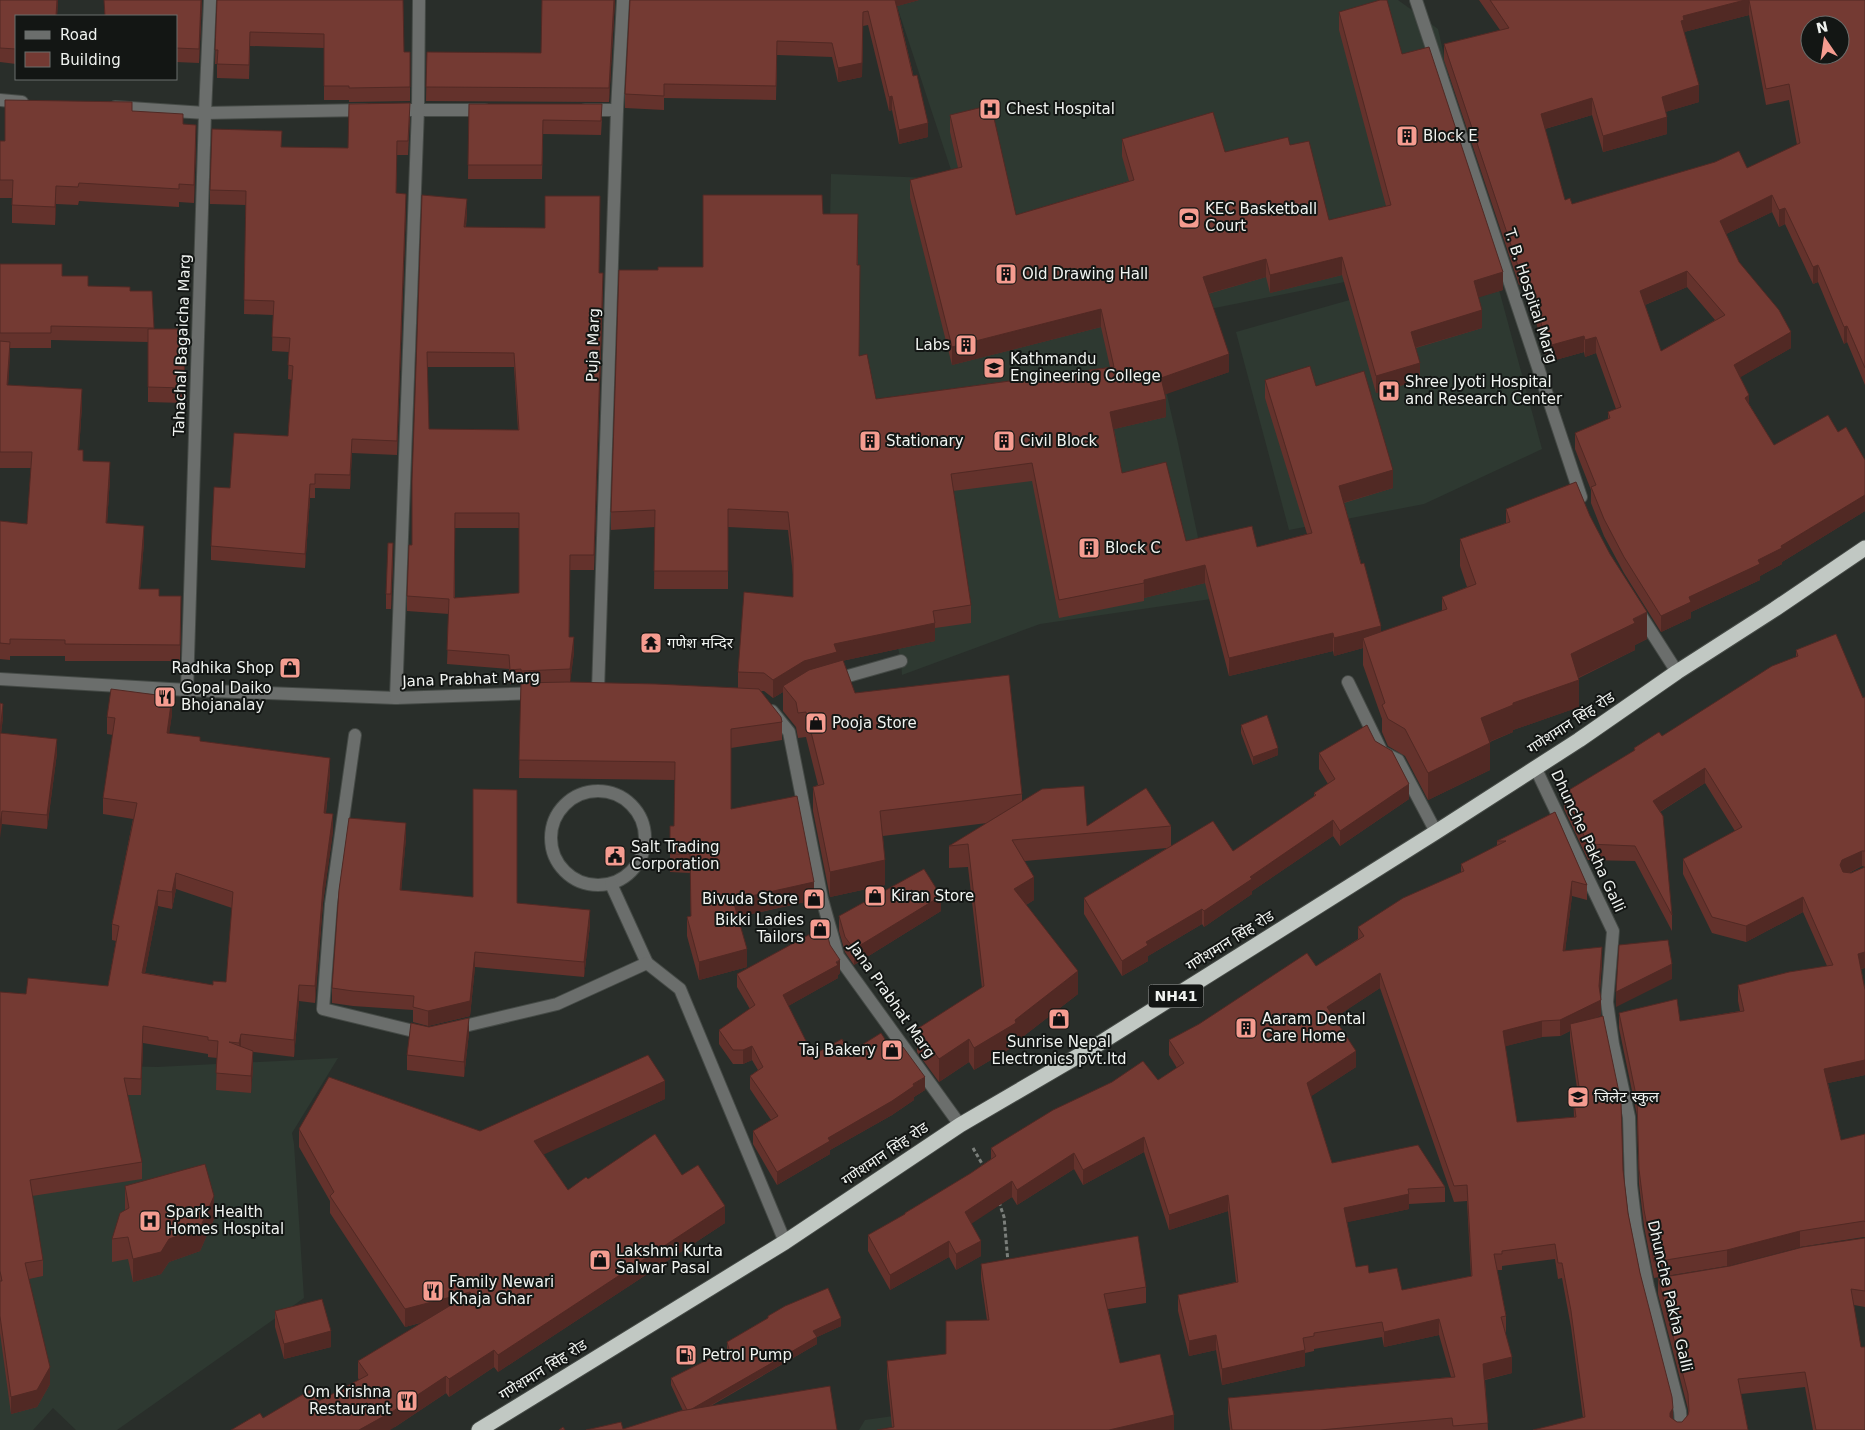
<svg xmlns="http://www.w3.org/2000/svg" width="1865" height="1430" font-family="'DejaVu Sans','Noto Sans Devanagari',sans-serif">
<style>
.built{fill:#2e3931}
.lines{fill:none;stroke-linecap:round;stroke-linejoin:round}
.lane-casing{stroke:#454a46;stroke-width:14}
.street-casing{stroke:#454a46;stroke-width:14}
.highway-casing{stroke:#454a46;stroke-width:17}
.path{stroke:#7b7f7b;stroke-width:3;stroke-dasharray:4 2.5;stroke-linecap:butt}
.lane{stroke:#6b6e6c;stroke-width:12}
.street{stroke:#6b6e6c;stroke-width:12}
.highway{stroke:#c1c8c3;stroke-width:15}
.wall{fill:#64322c;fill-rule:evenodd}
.shaded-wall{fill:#512924}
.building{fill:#743a33;stroke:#512924;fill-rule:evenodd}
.labels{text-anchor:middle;stroke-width:4;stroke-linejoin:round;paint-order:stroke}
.shield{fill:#131614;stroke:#aeb1ae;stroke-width:1}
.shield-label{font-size:14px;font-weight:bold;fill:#f0f3f0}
.poi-label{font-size:15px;fill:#f0f3f0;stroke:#131614;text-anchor:start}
.street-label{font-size:15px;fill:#f0f3f0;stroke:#131614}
</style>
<rect width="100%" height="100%" fill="#292e2a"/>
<g class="built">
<path d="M895,0H1398L1438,29L1488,249L1419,267L1150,321L1178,443L1211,599L1040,624L902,675L901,661L845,416L826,415L831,174L954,179Z"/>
<path d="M1491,260L1542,449L1424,504L1289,530L1236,332Z"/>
<path d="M338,1058L292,1133L294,1144L304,1298L117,1430H76L53,1408L33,1430H0V1063L157,1067Z"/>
<path d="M943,1409L946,1430H859L865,1420Z"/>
</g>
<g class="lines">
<g class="lane-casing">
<g id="lane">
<path d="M1416,0L1581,497"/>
<path d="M1638,611L1677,672"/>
<path d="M355,735L331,904L323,1009L426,1034"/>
<circle cx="598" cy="838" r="47"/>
<path d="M611,884L647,963"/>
<path d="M452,1029L557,1004L647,963L680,989L785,1242"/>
</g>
</g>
<g class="street-casing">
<g id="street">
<path d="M0,100L22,102"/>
<path d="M115,107L205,113L365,110"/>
<path d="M410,110H485"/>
<path d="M585,110H617"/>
<path d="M0,679L187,690L396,698L536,693"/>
<path d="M834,680L901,661"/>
<path d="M1348,682L1382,752L1398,760L1436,832"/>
<path d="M187,690L205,113L210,0"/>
<path d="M598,691L617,110L623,0"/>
<path d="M396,698L418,109L419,0"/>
<path d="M772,711L789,732L822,899L838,956L960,1125"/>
<path d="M1535,767L1613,931L1607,1002L1613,1044L1629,1117L1631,1185L1636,1227L1648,1287L1680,1411L1681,1426L1678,1430"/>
</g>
</g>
<g class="highway-casing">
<path id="highway" d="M479,1430L785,1242L960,1125L1097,1045L1436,832L1579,740L1677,672L1775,609L1865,548"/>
</g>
<g class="path">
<path d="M973,1148L985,1169"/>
<path d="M999,1202L1004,1217L1008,1262"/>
</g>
<use href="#lane" class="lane"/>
<use href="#street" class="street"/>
<use href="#highway" class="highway"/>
</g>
<g class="wall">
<path d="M0,0H58L57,16H16V64L0,62Z"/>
<path d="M104,0H202L199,63L176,62V16H105Z"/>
<path d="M217,0L404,52H410V101L349,102V100H324V48L250,46L249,79L217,78V64H215Z"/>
<path d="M615,0L609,102L426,101L427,52L541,53Z"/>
<path d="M630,0H919L897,6L928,137L899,144L892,110L889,111L868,25L863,26L862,77L838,82L832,57L777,55L776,100L664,98V110L625,108V94Z"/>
<path d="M1479,0H1865V385L1847,342L1844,344L1818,282L1813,284L1785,224L1779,227L1772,212L1726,234L1739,262L1791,348L1740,377L1749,404L1774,445L1838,432L1865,460V511L1782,562V564L1760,576V580L1691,612V618L1661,632L1624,573L1604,536L1591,503V490L1575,449V433L1608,419V412L1616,409L1596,353L1585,357L1584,352L1548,362L1524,283L1519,285L1444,60V44L1500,30ZM1749,15L1766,105L1789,100L1797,145L1747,168L1572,204L1565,200L1545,129L1592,115L1603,152L1667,134L1665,112L1699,102L1684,32ZM1687,287L1715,320L1661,351L1645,305Z"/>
<path d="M1339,12L1402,54L1503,290L1478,297L1482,328L1416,348L1420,380L1376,393L1342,275L1270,293L1266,277L1208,294L1229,372L1165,394L1166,417L1114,429L1122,473L1186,541L1257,547L1307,534L1265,398V380L1316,386L1393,488L1344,503L1381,632L1442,611V597L1467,587L1460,566V539L1506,523V509L1590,516L1647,639L1635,645V650L1579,678V707L1513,730V732L1490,742V770L1428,800L1405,756L1388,746L1382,732V719L1363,665V648L1334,656L1333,651L1229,676L1205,583L1144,598V601L1059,618L1032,481L953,491L971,605V623L935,628V641L837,662L855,693L1022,794V801L1087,826H1171V847L1233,851L1314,797V793L1328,784L1319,769V753L1375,741L1409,799L1340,846L1333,836L1252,891V894L1204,927L1202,924L1148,956V961L1122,976L1084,914V898L1167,848L1025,861L1034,900L1026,905L1078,994L1016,1042V1045L974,1070L969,1062L939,1082L917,1052V1029L982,988L968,867L949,868V846L987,823L883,836L885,885L830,897L813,811V787L818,785L806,737L798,738L796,727L783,711V692L773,698L764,691H761L782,722V740L731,748V809L814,900L738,917L747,967L699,980L687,936V917L691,916L690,873L670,872V826H674L675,780L519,778L521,683L510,684L509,669L447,664L449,614L407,611V596L412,545L422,195L467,214L466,227L599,273L603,288L594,570H570L569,637L574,652L570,682L738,688V672L793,597V575L788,530L728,527V589H654L655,527L611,530V512L658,270L703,267L823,214L858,232V265L859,356L876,399L1110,367L1101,327L952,365L910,198V180L958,168L950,132V115L1016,215L1129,181L1122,156V139L1225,152L1290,145L1329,220L1386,206L1339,30ZM427,367H514L518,430L429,429ZM455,528H519V593L455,598Z"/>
<path d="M469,104L602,118L601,135L543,134L542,179H468Z"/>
<path d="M132,111L183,124L196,143L194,203L179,202V207L79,201L78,205L56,204L55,225L12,223V198H0V141H5Z"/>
<path d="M410,117L408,155H397L396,193L406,208L397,455L352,453L350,489L315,488V498H310L305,568L211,560V546L230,488L288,436L292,380L288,379L289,352L272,351L273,315L244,314L246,205L210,204V190L281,147L348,148Z"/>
<path d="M0,264L88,286L130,291H152L154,329H185L184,403L148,402V342L51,340V348H10L8,385L82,405L79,450L83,461L110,478L107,523L144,542L140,589L159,596L181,612L180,661H65V656H10V660L0,659V521L27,524L31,468H0Z"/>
<path d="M393,558L391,609H386V594Z"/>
<path d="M1796,650L1863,698L1865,697V968L1861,969L1865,990V1075L1828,1083L1841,1140L1865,1134V1237H1864L1800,1247L1727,1266L1654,1278L1644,1226L1639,1184L1637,1115L1619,1028V1013L1680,1021L1740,1011L1738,1001V985L1827,966L1803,912L1746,942L1712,933L1683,874V859L1735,831L1705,783L1660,812L1672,915V931L1635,861L1588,860L1564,809V793L1634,751V748L1662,736L1796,657ZM1862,866L1865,867L1851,873H1849Z"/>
<path d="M0,703L3,717L1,733L57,753L47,829L2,824Z"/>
<path d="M172,714L169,733L330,774L326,813L333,831L323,903L315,1003L299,1001L294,1057L253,1052V1067L251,1093L216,1090L217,1058L208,1057V1054L143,1043L141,1095H127L142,1162V1179L32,1196L43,1260V1276L29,1279L50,1384L37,1407L11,1414L0,1333V992L26,994L108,986L116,941L112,940V924L133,819L103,814V798L113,735L107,734V717ZM176,889L232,908L226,982L213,985L145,973L158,906L172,909Z"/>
<path d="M1241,725L1278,755L1253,765L1241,733Z"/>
<path d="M1555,812L1587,885V900L1572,896L1565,951L1602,962L1600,992L1601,1015L1594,1019L1623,1170L1628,1213L1640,1273L1673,1419L1677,1422H1682L1688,1415V1409L1658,1294V1278L1730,1266L1865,1238V1307L1854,1305L1865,1430H1813L1805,1387L1741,1394L1748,1430L1583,1418L1571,1327L1562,1278L1558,1279L1555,1259L1502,1266V1270H1497L1506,1316V1332H1505L1512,1373L1485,1380L1488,1430H1230L1228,1413V1398L1451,1377L1439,1335L1384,1347L1382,1337L1314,1349V1351L1305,1353V1366L1222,1385L1216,1350L1189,1356L1178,1311V1295L1236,1282L1228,1211L1169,1230L1144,1152L1083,1185L1074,1169L1017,1205L1012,1197L971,1223L981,1256L956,1270L949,1257L890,1290L868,1251V1235L905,1215V1213L971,1173L991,1159V1148L1158,1080L1177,1068L1169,1055V1040L1316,966L1358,939V927L1461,872V864L1497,846V841ZM1380,988L1454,1202L1467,1201L1471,1276L1402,1290L1356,1267L1347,1222L1409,1209V1204L1445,1202V1187L1332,1163L1311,1096L1356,1067L1334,1018ZM1570,1031V1040L1578,1095H1573L1574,1117L1517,1122L1505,1046L1542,1037L1560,1036Z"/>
<path d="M406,838L401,891L517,903L590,925L584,977L475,967L470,1016L428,1026L413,1022V1010L353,1006L332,1003V988Z"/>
<path d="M941,911L854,965L845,952L839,931V916Z"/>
<path d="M830,945L840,973L838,975V978L788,1006L813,1055L849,1053H894L925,1090L914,1097V1100L892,1115L830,1150V1154L777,1185L753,1144V1131L771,1120L750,1089V1076L758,1070L752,1060L743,1064H733L719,1044V1030L750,1009L737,987V974Z"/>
<path d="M469,1033L464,1077L407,1070V1055Z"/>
<path d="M665,1099L543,1154L568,1190L588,1179L682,1175L725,1223L498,1372L494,1367L449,1397L446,1393L395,1427L263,1418L319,1401L359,1380L358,1378V1361L424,1322L405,1327L330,1213V1201L299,1147V1129L480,1131Z"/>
<path d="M125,1186L214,1219L200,1251L169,1262L161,1274L133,1282L128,1259L112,1262V1239L125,1210Z"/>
<path d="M981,1264L1146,1287V1303L1108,1309L1120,1363L1174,1430L892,1427L887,1377V1361L946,1354L987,1320L981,1279Z"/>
<path d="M275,1311L331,1347L284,1359L275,1327Z"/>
<path d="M768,1316L841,1326L817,1337V1344L709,1407L623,1429L683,1411L671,1385V1378L727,1350V1342L768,1318Z"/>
</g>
<g class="shaded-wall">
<path d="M57,0H58L57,16H56Z"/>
<path d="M201,0H202L199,63V49Z"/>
<path d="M614,0H615L609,102V88Z"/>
<path d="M894,0H919L894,7Z"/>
<path d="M1745,0H1749V15L1684,32L1681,21L1683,16Z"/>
<path d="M863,12L862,77L838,82V68Z"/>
<path d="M1699,85V102L1662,113V97Z"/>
<path d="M892,96V110L889,111V97Z"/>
<path d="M1592,98V115L1541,130V114Z"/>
<path d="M1667,117V134L1603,152V136Z"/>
<path d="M928,123V137L899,144V130Z"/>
<path d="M196,125V143L194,203V185Z"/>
<path d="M56,186V204L55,225V207Z"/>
<path d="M406,194V208L397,455V441Z"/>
<path d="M1772,195V212L1720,237V221Z"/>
<path d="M467,199V214L464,242V227Z"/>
<path d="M1785,208V224L1779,227V210Z"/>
<path d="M1342,257V275L1270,293V275Z"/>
<path d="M1266,259V277L1203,295V277Z"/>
<path d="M1818,265V282L1813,284V267Z"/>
<path d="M1524,267V283L1519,285V269Z"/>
<path d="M1687,271V287L1640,307V291Z"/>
<path d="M1503,272V290L1474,299V281Z"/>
<path d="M603,273V288L594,570V555Z"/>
<path d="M1101,309V327L952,365V347Z"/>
<path d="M1482,310V328L1411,349V332Z"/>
<path d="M1847,326V342L1844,344V327Z"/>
<path d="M1791,332V348L1734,381V365Z"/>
<path d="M1584,336V352L1548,362V346Z"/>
<path d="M1596,337V353L1585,357V340Z"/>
<path d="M10,342V358L7,401V385Z"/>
<path d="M1229,354V372L1161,396V378Z"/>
<path d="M1420,363V380L1376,393V376Z"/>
<path d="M82,389V405L78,466V450Z"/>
<path d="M1749,395V412L1745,398Z"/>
<path d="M1166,399V417L1110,430V412Z"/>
<path d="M352,439V453L350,489V475Z"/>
<path d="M110,462V478L106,539V523Z"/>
<path d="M1393,470V488L1339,504V486Z"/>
<path d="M310,484V498L305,568V554Z"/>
<path d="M1865,495V511L1782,562V564L1760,576V580L1691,612V618L1661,632V616L1689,597L1758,560Z"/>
<path d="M144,526V542L139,605V589Z"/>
<path d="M393,543V558L391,609V594Z"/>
<path d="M1205,565V583L1144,598V580Z"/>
<path d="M181,596V612L180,661V645Z"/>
<path d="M1647,612V639L1635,645V650L1571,681V654L1633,619Z"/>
<path d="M935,623V641L837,662V670L783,686V692L773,698V680L804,661L834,644Z"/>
<path d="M1381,626V643L1363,638V648L1334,656V638Z"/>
<path d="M1333,633V651L1229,676V658Z"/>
<path d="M574,637V652L570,684V669Z"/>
<path d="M1579,680V707L1513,730V732L1481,745V718L1513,703Z"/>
<path d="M172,697V714L167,749V733Z"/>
<path d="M3,704V717L0,744V731Z"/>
<path d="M57,739V753L47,829V815Z"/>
<path d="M1490,743V770L1428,800V773Z"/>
<path d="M1278,748V755L1253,765V757Z"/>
<path d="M330,758V774L324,830V813Z"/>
<path d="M1705,768V783L1653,816V801Z"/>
<path d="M1409,784V799L1340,846V831Z"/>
<path d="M2,811V824L0,838V825Z"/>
<path d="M333,814V831L323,903L315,1003V986L323,887Z"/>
<path d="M1333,820V836L1252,891V894L1204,927V911L1250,877Z"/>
<path d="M406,823V838L400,905V890Z"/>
<path d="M1862,851V866L1842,876L1840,865L1842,860Z"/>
<path d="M885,860V885L830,897V872Z"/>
<path d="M176,873V889L172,909V892Z"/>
<path d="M1034,877V900L1014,912V889Z"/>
<path d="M1572,881V896L1563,967V951Z"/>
<path d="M814,882V900L733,918V900Z"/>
<path d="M158,890V906L142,989V973Z"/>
<path d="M941,896V911L854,965V949Z"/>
<path d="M1803,897V912L1746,942V926Z"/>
<path d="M1202,909V924L1148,956V961L1122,976V961L1146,942Z"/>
<path d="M590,910V925L584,977V962Z"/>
<path d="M1602,947V962L1599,1000H1601V1015L1571,1030L1570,1024V1031L1560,1036V1020L1599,986Z"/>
<path d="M747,949V967L699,980V962Z"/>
<path d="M475,952V967L470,1016L428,1026V1011Z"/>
<path d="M1865,952V968L1858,969V954Z"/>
<path d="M840,960V973L838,975V978L783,1009V995Z"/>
<path d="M1672,964V979L1616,1007V992Z"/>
<path d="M1078,971V994L1016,1042V1045L974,1070V1048L1015,1020Z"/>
<path d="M1380,973V988L1327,1023V1007Z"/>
<path d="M299,985V1001L294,1057V1040Z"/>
<path d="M469,1018V1033L464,1077V1062Z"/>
<path d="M1542,1021V1037L1503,1047V1031Z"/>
<path d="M143,1026V1043L141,1095V1079Z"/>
<path d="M241,1034V1051L239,1059V1043Z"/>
<path d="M969,1039V1062L939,1082V1059Z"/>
<path d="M752,1046V1060L743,1064V1050Z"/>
<path d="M253,1051V1067L251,1093V1076Z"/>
<path d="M1356,1051V1067L1307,1099V1083Z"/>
<path d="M1865,1060V1075L1824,1084V1069Z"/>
<path d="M925,1077V1090L914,1097V1100L892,1115L830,1150V1154L777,1185V1172L828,1138Z"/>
<path d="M665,1081V1099L534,1159V1141Z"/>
<path d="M1144,1137V1152L1083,1185V1170Z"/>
<path d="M1074,1153V1169L1017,1205V1190Z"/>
<path d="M1012,1181V1197L965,1228V1212Z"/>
<path d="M1409,1194V1209L1344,1223V1208Z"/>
<path d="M1228,1195V1211L1169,1230V1215Z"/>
<path d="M214,1196V1219L200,1251L169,1262L161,1274L133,1282V1259L169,1239Z"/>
<path d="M725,1206V1223L498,1372V1355Z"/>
<path d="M1800,1231V1247L1727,1266V1250Z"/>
<path d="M949,1241V1257L890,1290V1275Z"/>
<path d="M981,1241V1256L956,1270V1254Z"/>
<path d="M470,1292V1309L405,1327V1309Z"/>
<path d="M841,1318V1326L817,1337V1344L687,1419V1411L813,1331Z"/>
<path d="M1439,1319V1335L1384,1347V1332Z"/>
<path d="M331,1331V1347L284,1359V1344Z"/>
<path d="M1216,1335V1350L1189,1356V1341Z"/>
<path d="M494,1350V1367L449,1397V1379Z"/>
<path d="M1305,1350V1366L1222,1385V1369Z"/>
<path d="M1512,1357V1373L1483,1380V1364Z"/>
<path d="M50,1367V1384L37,1407L11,1414V1397Z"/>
<path d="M446,1376V1393L395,1427L390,1430H359Z"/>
<path d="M1673,1408V1424L1670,1429V1413Z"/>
<path d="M1174,1415V1430H1109Z"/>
</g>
<g class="building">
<path d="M0,0H57L56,16H16V49L0,48Z"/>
<path d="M104,0H201L199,49L176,48V16H105Z"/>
<path d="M217,0H403L404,52H410V87L349,88V86H324V34L250,32L249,65L217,64L218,50H215Z"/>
<path d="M542,0H614L609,88L426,87L427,52L541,53Z"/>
<path d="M630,0H895L913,76L917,75L928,123L899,130L892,96L889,97L868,11L863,12L862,63L838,68L832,43L777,41L776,86L664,84V96L625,94Z"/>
<path d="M1380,0H1387L1402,54L1429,47L1503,272L1474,281L1482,310L1411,332L1420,363L1376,376L1342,257L1270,275L1266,259L1203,277L1229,354L1161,378L1166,399L1110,412L1122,473L1166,462L1186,541L1252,526L1257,547L1312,533L1265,380L1310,366L1316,386L1364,371L1393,470L1339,486L1361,564L1364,563L1381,626L1334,638L1333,633L1229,658L1205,565L1144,580V583L1059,600L1032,463L951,474L971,605L933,611L935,623L834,644L837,652L804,661L773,680L764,673L738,672L744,592L793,597V558L788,512L728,509V571H654L655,510L611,512L619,270H658V267H703V195H822L823,214H858L857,265H860L859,356L867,354L876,399L1114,367L1101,309L952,347L910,180L962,167L950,115L991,105L1016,215L1134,180L1122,139L1213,112L1225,152L1288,137L1290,145L1309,141L1329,220L1391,205L1339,12Z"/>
<path d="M1490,0H1745L1683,16L1684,20L1681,21L1699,85L1662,97L1667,117L1603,136L1592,98L1541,114L1565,200L1570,198L1572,204L1715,162L1739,151L1747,168L1800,143L1789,84L1766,89L1749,0H1865V368L1847,326L1844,327L1818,265L1813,267L1785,208L1779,210L1772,195L1720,221L1739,262L1779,310L1791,332L1734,365L1749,395L1745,398L1774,445L1828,415L1838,432L1846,427L1865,460V495L1781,546L1782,548L1758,560L1760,564L1689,597L1691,602L1661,616L1624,557L1604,519L1591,487L1596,485L1575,433L1610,418L1608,412L1621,407L1596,337L1585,340L1584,336L1548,346L1524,267L1519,269L1444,44L1509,28ZM1810,25H1840V55H1810ZM1687,271L1725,315L1661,351L1640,291Z"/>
<path d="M5,100L132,102V111L183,114V124L196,125L194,185L179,184V189L79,183L78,187L56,186L55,207L12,205L13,180H0V141H5Z"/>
<path d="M410,103L408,141H397L396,193L406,194L397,441L352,439L350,475L315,474V484H310L305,554L211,546L214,487L230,488L234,433L288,436L293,366L288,365L290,338L272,337L274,301L244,300L246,191L210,190L212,129L282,131L281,147L348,148L349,104Z"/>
<path d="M469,104H602L601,121L543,120L542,165H468Z"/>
<path d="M422,195L467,199L464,227L545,228V196H600L599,273H603L594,555H570L569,637H574L570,669L521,671V669L510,670L509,655L447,650L449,599L407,596L409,545H412V481ZM427,352L514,353L519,430L429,429ZM455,513H519V593L454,598Z"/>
<path d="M0,264H62V276H88V286L130,287V291H152L154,328L51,326V333H0Z"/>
<path d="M148,329H185L184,388L148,387Z"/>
<path d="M0,341L10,342L7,385L82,389L78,450H83V461L110,462L106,523L144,526L139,589H159V596H181L180,645L65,644V640L10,639V644L0,643V521L27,524L32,452H0Z"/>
<path d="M1576,482L1590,516L1610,554L1647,612L1633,619L1635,623L1571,654L1579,680L1513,703V705L1481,718L1490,743L1428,773L1405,729L1388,719L1382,705L1385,703L1363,638L1447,609L1442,597L1476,584L1460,539L1510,522L1506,509Z"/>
<path d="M388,543H393L391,594H386Z"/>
<path d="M1836,634L1863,698L1865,697V851H1862L1842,860L1840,865L1843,872L1851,873L1865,867V952L1858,954L1865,990V1060L1824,1069L1841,1140L1865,1134V1222L1864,1221L1800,1231L1727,1250L1654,1262L1644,1210L1639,1169L1637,1100L1619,1013L1677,999L1680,1021L1744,1011L1738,985L1789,972L1833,965L1803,897L1746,926L1712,917L1683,859L1742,827L1705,768L1653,801L1663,816L1672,915L1635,846L1588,844L1564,793L1635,750L1634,748L1659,732L1662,736L1772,666L1798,656L1796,650Z"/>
<path d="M843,660L855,693L1009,675L1022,794L880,811L885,860L830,872L813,787L824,784L806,712L798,713L796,702L783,686L809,670Z"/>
<path d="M567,682L656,684L759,689L781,717L782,722L731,729V809L797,796L814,882L733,900L747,949L699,962L687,917L691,916L690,854H670V826H674L675,762L519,760L521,683Z"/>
<path d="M111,689L172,697L167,733L200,737V741L330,758L324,813L333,814L323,887L315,986L299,985L294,1040L241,1034L239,1043L229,1042L253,1051L251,1076L216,1073L218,1041L208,1040V1037L143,1026L141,1079L124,1078L142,1162L30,1180L43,1260L25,1263L50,1367L37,1390L11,1397L0,1316V1281H2L0,1271V992L26,994L28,978L108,986L119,926L112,924L137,803L103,798L115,718L107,717ZM176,873L233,892L226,982L213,981V985L142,973L158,890L172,892Z"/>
<path d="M0,703L3,704L0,731Z"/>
<path d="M1267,715L1278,748L1253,757L1241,725Z"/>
<path d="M1367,725L1375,741L1392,751L1409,784L1340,831L1333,820L1250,877L1252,879L1204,911L1202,909L1146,942L1148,945L1122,961L1084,898L1213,821L1233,851L1316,795L1314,793L1335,779L1319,753Z"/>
<path d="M0,733L57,739L47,815L2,811L0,825Z"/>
<path d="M1084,786L1087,826L1146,788L1171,826L1012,840L1034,877L1014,889L1078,971L1015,1020L1016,1023L974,1048L969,1039L939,1059L917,1029L984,986L968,844L949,846L1042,789Z"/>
<path d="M473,789L517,790V903L590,910L584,962L475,952L470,1001L428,1011L413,1007L414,996L353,991L332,988L339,890L349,818L406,823L400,890L473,897Z"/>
<path d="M1555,812L1587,885L1572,881L1563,951L1602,947L1599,986L1601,1000L1560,1020L1542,1021L1503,1031L1517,1122L1576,1117L1573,1095L1580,1094L1570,1024L1603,1016L1621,1102L1623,1170L1628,1213L1640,1273L1672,1397L1673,1408L1670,1413V1417L1677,1422H1682L1688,1415L1689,1411L1688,1394L1658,1278L1730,1266L1803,1247L1865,1238V1291L1851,1289L1861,1347H1865V1430H1816L1805,1372L1738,1379L1748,1430H1533L1585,1417L1571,1311L1562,1263H1558L1555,1244L1502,1251V1254H1494L1506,1316L1501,1317L1512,1357L1483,1364L1488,1423L1453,1426L1452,1418L1320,1430H1232L1228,1398L1455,1377L1439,1319L1384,1332L1382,1322L1314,1333V1336L1303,1338L1305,1350L1222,1369L1216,1335L1189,1341L1178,1295L1238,1282L1228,1195L1169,1215L1144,1137L1083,1170L1074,1153L1017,1190L1012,1181L965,1212L981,1241L956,1254L949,1241L890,1275L868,1235L905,1214V1213L971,1173L996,1156L991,1148L1053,1110L1112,1082L1143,1061L1158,1080L1184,1063L1169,1040L1199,1024L1307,953L1316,966L1364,936L1358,927L1403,898L1464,871L1461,864L1506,841H1497ZM1380,973L1454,1186L1467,1185L1472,1276L1402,1290L1397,1268L1369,1273L1368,1265L1356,1267L1344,1208L1409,1194L1408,1189L1445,1187L1418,1145L1332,1163L1307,1083L1356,1051L1327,1007Z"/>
<path d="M924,869L941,896L854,949L845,937L839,916Z"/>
<path d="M825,926L830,945L840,960L836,962L838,965L783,995L813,1055L842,1039L849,1053L881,1033L894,1053L903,1047L925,1077L913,1084L914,1086L892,1101L828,1138L830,1141L777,1172L753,1131L778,1116L750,1076L763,1067L752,1046L743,1050H733L719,1030L755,1005L737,974Z"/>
<path d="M1668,940L1672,964L1616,992L1619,945Z"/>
<path d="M469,1018L464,1062L407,1055L411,1023L429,1027Z"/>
<path d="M648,1055L665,1081L534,1141L568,1190L586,1177L588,1179L655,1134L682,1175L698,1165L725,1206L498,1355L494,1350L449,1379L446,1376L395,1410L359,1430H231L260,1413L263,1418L312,1389L319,1401L368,1375L358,1361L471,1293L470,1292L405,1309L330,1196L334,1192L299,1129L329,1077L480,1131Z"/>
<path d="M205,1164L214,1196L200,1228L169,1239L161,1252L133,1259L128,1237L112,1239L120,1213L129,1208L125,1186Z"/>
<path d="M1138,1236L1146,1287L1104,1294L1120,1363L1160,1354L1174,1415L1109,1430H877L894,1427L887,1361L946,1354V1321L989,1320L981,1264Z"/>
<path d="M828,1288L841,1318L813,1331L817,1337L690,1410H687L671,1378L729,1349L727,1342L768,1318V1316L785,1306Z"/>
<path d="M322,1299L331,1331L284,1344L275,1311Z"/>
<path d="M830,1386L837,1430H586L621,1422L623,1429L680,1411Z"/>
<path d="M563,1427L565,1430H559Z"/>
</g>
<defs>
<g id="hospital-square" transform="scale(1.125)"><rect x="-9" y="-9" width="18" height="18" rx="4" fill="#f59c90" stroke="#131614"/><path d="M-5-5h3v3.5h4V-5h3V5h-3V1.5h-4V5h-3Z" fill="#111"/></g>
<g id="building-square" transform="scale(1.125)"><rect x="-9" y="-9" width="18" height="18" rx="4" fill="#f59c90" stroke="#131614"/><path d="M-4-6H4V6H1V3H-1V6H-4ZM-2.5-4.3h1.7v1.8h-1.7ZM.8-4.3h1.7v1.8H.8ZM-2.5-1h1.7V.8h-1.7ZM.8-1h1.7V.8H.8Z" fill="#111"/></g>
<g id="stadium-square" transform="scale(1.125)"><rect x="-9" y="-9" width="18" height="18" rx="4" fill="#f59c90" stroke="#131614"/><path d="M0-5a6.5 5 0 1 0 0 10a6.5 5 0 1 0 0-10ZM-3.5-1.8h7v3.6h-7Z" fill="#111"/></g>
<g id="university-square" transform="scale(1.125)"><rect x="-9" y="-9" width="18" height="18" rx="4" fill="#f59c90" stroke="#131614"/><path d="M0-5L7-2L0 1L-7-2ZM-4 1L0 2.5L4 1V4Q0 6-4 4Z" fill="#111"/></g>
<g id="temple-square" transform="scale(1.125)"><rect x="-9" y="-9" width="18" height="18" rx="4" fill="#f59c90" stroke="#131614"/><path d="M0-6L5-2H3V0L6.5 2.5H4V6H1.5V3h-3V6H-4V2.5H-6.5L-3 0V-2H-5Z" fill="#111"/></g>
<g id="shop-square" transform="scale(1.125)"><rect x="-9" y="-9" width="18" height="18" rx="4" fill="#f59c90" stroke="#131614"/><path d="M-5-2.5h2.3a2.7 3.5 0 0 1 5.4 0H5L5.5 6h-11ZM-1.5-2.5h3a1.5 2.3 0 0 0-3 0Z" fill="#111"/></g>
<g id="restaurant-square" transform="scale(1.125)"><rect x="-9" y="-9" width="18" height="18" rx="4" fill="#f59c90" stroke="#131614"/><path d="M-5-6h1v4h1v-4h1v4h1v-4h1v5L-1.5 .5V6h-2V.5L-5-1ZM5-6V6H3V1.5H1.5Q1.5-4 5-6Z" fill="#111"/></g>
<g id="civic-square" transform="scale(1.125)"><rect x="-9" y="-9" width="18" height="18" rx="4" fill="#f59c90" stroke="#131614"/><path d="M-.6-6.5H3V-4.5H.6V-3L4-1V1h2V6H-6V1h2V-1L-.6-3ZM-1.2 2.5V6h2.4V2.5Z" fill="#111"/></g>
<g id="school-square" transform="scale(1.125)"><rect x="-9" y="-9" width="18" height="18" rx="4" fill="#f59c90" stroke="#131614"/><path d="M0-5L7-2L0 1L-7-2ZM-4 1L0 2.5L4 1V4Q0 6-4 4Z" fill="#111"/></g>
<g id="fuel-square" transform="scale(1.125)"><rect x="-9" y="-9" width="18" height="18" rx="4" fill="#f59c90" stroke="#131614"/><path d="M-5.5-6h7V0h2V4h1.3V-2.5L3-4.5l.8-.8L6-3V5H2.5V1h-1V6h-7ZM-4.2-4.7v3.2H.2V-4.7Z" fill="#111"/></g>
</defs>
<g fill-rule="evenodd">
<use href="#hospital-square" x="990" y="109"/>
<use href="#building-square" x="1407" y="136"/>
<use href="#stadium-square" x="1189" y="218"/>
<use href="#building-square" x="1006" y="274"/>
<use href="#building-square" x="966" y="345"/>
<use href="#university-square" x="994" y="368"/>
<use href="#hospital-square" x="1389" y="391"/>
<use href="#building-square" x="870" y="441"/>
<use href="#building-square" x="1004" y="441"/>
<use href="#building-square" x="1089" y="548"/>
<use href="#temple-square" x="651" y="643"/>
<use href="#shop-square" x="290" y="668"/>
<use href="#restaurant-square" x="165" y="697"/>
<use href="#shop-square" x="816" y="723"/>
<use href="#civic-square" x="615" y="856"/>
<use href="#shop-square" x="875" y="896"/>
<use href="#shop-square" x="814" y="899"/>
<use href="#shop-square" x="820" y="929"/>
<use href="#shop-square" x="1059" y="1019"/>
<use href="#building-square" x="1246" y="1028"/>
<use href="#shop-square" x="892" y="1050"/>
<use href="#school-square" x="1578" y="1097"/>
<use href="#hospital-square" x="150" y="1221"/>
<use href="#shop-square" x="600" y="1260"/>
<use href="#restaurant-square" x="433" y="1291"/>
<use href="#fuel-square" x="686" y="1355"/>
<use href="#restaurant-square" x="407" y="1401"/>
</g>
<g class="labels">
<rect class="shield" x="1148.5" y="984.5" width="55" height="23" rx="4"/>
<g class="shield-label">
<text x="1176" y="1001">NH41</text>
</g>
<g class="poi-label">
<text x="1006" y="114">Chest Hospital</text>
<text x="1423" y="141">Block E</text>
<text x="1205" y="214">KEC Basketball<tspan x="1205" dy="17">Court</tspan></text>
<text x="1022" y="279">Old Drawing Hall</text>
<text x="950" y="350" text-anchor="end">Labs</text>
<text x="1010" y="364">Kathmandu<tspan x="1010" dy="17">Engineering College</tspan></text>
<text x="1405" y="387">Shree Jyoti Hospital<tspan x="1405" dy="17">and Research Center</tspan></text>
<text x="886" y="446">Stationary</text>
<text x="1020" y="446">Civil Block</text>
<text x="1105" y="553">Block C</text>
<text x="667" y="648">गणेश मन्दिर</text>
<text x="274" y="673" text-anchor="end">Radhika Shop</text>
<text x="181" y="693">Gopal Daiko<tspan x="181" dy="17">Bhojanalay</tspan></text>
<text x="832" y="728">Pooja Store</text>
<text x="631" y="852">Salt Trading<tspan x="631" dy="17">Corporation</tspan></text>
<text x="891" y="901">Kiran Store</text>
<text x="798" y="904" text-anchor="end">Bivuda Store</text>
<text x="804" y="925" text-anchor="end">Bikki Ladies<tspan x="804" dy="17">Tailors</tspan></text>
<text x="1262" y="1024">Aaram Dental<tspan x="1262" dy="17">Care Home</tspan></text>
<text x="1059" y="1047" text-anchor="middle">Sunrise Nepal<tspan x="1059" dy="17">Electronics pvt.ltd</tspan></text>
<text x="876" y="1055" text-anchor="end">Taj Bakery</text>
<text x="1594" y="1102">जिलेट स्कुल</text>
<text x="166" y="1217">Spark Health<tspan x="166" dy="17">Homes Hospital</tspan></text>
<text x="616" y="1256">Lakshmi Kurta<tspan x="616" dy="17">Salwar Pasal</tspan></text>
<text x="449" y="1287">Family Newari<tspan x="449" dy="17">Khaja Ghar</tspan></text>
<text x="702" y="1360">Petrol Pump</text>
<text x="391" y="1397" text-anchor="end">Om Krishna<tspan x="391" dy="17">Restaurant</tspan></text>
</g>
<g class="street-label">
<text transform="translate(1531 296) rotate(72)" y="5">T. B. Hospital Marg</text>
<text transform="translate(182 345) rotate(-88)" y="5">Tahachal Bagaicha Marg</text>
<text transform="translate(593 345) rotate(-88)" y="5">Puja Marg</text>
<text transform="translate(471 679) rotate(-2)" y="5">Jana Prabhat Marg</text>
<text transform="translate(1571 723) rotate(-33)" y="5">गणेशमान सिंह रोड</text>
<text transform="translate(1588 841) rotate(65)" y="5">Dhunche Pakha Galli</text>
<text transform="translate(1230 941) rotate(-32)" y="5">गणेशमान सिंह रोड</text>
<text transform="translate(892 1000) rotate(55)" y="5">Jana Prabhat Marg</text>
<text transform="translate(885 1154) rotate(-34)" y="5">गणेशमान सिंह रोड</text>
<text transform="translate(1670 1296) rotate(77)" y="5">Dhunche Pakha Galli</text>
<text transform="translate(543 1370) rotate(-32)" y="5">गणेशमान सिंह रोड</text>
</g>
</g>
<rect x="15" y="15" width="162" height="65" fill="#131614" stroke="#6b6e6c"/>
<rect x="25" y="31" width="25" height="8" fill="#6b6e6c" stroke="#6b6e6c"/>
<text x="60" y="40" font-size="15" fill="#f0f3f0">Road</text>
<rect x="25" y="52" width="25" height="15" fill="#743a33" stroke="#6b6e6c"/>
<text x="60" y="65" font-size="15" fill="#f0f3f0">Building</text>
<g transform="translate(1825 40) rotate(347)"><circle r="24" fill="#131614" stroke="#6b6e6c"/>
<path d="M0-4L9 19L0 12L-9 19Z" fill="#f59c90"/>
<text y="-8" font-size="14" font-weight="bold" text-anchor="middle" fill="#f0f3f0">N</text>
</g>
</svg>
